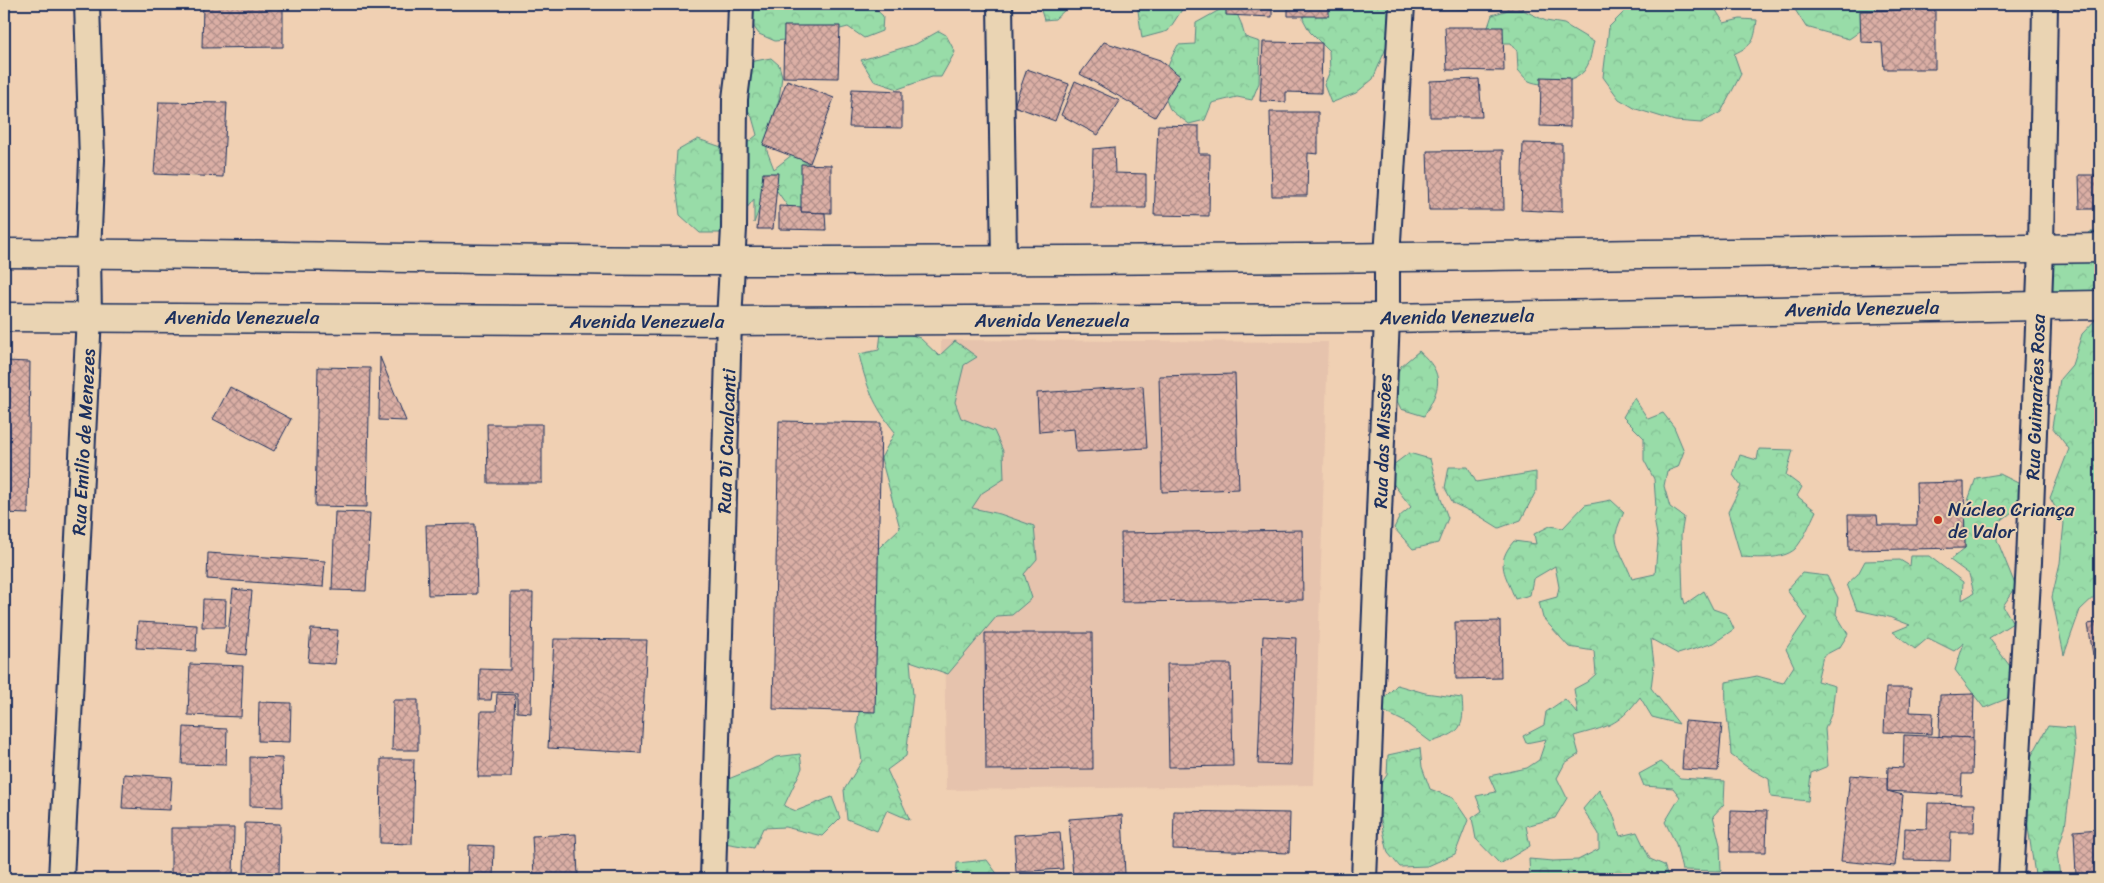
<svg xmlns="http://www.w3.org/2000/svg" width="2104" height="883" font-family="Sriracha,sans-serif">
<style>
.built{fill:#e6c3ad}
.forest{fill:url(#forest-crowns);stroke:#5a8683}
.building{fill:url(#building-cross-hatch);stroke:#1b2f5e}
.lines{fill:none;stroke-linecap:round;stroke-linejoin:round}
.minor-casing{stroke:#1b2f5e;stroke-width:28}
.secondary-casing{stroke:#1b2f5e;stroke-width:31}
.minor{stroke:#ead4b3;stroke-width:24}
.secondary{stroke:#ead4b3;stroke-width:28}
.poi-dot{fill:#c8321e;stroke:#ead4b3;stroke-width:2}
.labels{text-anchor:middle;stroke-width:4;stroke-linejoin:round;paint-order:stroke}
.street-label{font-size:19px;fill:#1b2f5e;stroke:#ead4b3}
.poi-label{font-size:19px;fill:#1b2f5e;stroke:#ead4b3;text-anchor:start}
</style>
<defs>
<pattern id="forest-crowns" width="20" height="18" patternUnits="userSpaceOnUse" patternTransform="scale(1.25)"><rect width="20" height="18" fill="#98dca8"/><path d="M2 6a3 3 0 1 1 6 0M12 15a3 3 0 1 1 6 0" fill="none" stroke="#82bd93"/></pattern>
<pattern id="building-cross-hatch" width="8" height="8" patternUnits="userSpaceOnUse" patternTransform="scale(1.25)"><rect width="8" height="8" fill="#dbafa5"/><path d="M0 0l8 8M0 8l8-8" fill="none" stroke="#b18f8a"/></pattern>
</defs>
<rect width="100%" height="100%" fill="#f0d0b3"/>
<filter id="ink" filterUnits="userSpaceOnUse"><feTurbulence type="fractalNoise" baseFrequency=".02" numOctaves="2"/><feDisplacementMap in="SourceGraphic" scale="10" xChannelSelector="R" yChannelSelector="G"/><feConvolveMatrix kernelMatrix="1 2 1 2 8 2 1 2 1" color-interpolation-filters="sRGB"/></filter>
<g filter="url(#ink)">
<path class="built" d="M941,340L1328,342L1314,785L946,790Z"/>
<g class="forest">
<path d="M737,4H870L883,16L882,31L864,38L848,27L805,38L775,41L759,34Z"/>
<path d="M1039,4H1068L1065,10L1055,19L1044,20Z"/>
<path d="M1137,4H1185V5L1168,31L1142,38Z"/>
<path d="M1307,4H1393L1392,34L1373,79L1356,93L1331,103L1324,85L1330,71L1329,51L1310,32L1303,19Z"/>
<path d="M1627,4H1712L1724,23L1740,19L1757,20C1754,42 1754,44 1734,54L1741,74L1721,112L1701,123L1675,121L1636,109L1619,99L1603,77L1609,27L1627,9Z"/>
<path d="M1794,4H1877C1873,20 1863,30 1849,39L1806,27L1794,8Z"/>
<path d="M1233,5L1241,23L1245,37L1260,42L1259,83L1252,100L1237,97L1212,103L1205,120L1189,124C1183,119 1174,114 1170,109C1158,87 1167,65 1178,45L1195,44L1196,23L1223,8Z"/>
<path d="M1508,10H1523L1546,21L1564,24L1594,42C1591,50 1591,61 1586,68C1578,84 1544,88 1529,81C1525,79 1521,73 1518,70L1517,51L1511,43H1496L1488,27L1492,15Z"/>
<path d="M939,31L946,35L955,52L941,77H932L898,89L874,81L861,60L916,44Z"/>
<path d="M771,58L779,65L782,76L779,99L767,137V151L774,169L793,154L821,172L811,210L791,211L777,191L761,204L754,223V199L727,233H700L680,215L675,179L677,151L698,139L736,152L757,135L752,117L739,94L749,62Z"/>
<path d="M2090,232H2100V301H2060L2043,285L2049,262L2084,240Z"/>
<path d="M2100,315V512L2097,523L2100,535V591L2080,610L2064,655L2052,597L2060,563L2064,523L2050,498L2069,449L2052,427L2060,379L2072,365L2082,334Z"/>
<path d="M895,329L920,338L939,356L955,341L977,357L964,365L955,402L961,418L994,431L1003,451L1004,479L982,493L972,508L1000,514L1034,526L1037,559L1024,574L1032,598L1012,615L997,616L948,674L910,661L913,695L906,756L887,770L910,820L887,810L877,831L847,819L844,790L862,761L857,728L862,690L855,672L877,640L865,609L863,563L900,528L881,458L895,432C874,406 866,386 859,354L879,350L881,333Z"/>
<path d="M1419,351C1446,375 1440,388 1424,416L1401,409L1390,387L1401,366Z"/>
<path d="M1634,398L1648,419L1663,413L1674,427L1684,451L1678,467L1667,471L1664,486L1670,507L1684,517L1681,535L1683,597L1685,604L1704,591L1713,609L1727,614L1734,629L1714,643L1678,654L1651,639L1654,664L1651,688L1679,724L1652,717L1640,697C1617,727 1608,726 1574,736L1579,754L1565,763L1557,778L1567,798L1555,818L1526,826L1530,846L1500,864L1476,839L1472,818L1482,811L1476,796L1496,792L1489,776L1527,768L1539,760L1546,739L1526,743L1523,736L1544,725L1546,712L1565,699L1578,714L1574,689L1587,682L1596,674L1594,651L1569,647L1543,618L1539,602L1557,597L1559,587L1555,566L1533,579L1530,595L1515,599C1506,574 1494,564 1514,541L1536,544L1534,534L1550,526L1563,528L1585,505L1611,500L1624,512C1621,519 1617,527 1616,534C1614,545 1628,566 1632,579L1655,574L1658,540L1654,519L1656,508L1654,479L1644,460V438L1623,417Z"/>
<path d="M1759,449L1793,450L1786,475L1802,487L1797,496L1816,511C1810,523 1804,539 1795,549C1783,560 1756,558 1741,557L1728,512L1741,486L1733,475L1740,455L1757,460Z"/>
<path d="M1409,453L1430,459L1441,499L1448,518L1438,543L1413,549L1394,528L1400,516L1411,507L1388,477L1393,465Z"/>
<path d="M1449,467H1468L1476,482L1536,472V491L1521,520L1499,528L1478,515L1453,503L1445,488Z"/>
<path d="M2000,474L2018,483L2021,505L1998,523L1997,540L2016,587L2003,606L2013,623L1989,638L2015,673L2011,697L1984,708L1955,670L1964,643L1954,651L1928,638L1915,649L1893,632L1910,625L1889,617L1857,610L1847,584L1858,574L1865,561L1900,560L1910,566L1911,556H1929L1963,582L1962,600L1974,593L1969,574L1950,560L1965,548L1964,512L1976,478Z"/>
<path d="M1802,573L1827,576L1838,598L1836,614L1848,634L1840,647L1823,656L1817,681L1835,686L1832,712L1825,729L1828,766L1811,773L1808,801L1771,797L1769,779L1747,767L1731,755C1730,730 1724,707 1726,682L1757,676L1783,683L1794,666L1786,649L1807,618L1787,590Z"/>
<path d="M1397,685L1425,693L1462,698C1465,729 1460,733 1431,742L1403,721L1375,707Z"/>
<path d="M2048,726L2073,728L2075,752L2065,827L2057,853L2060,877L2035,875L2027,820V793L2031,757Z"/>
<path d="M1420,748L1422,767L1430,789L1453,798L1468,820L1455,854L1428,866L1400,867L1388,853L1375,792L1387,775L1388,755Z"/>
<path d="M800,754L802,768L784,806L796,811L832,797L840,818L822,836L785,827L763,828L754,848L724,843L714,826L730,811L711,786L758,767L776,757Z"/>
<path d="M1661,762L1680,778L1725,781L1724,804L1713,816L1720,845L1721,871L1682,870L1676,844L1665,822L1680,797L1673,788L1644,786L1639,774Z"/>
<path d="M1599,790L1613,814L1620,836L1637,832L1650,859L1664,865L1669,879H1530L1529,859L1553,861L1578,860L1599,849V834L1583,809Z"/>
<path d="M987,860L1001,879H956L957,863Z"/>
</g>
<g class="building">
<path d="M203,4H283V47L202,48Z"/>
<path d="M1226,4H1272V17L1226,15Z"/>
<path d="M1276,4H1329V16H1288V7H1276Z"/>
<path d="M1442,4H1523V10L1442,9Z"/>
<path d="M1935,9V69H1884L1882,43L1861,42L1860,11Z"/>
<path d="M784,26H840L838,78L783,77Z"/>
<path d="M1445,27H1503L1504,71L1447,70Z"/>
<path d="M1104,42L1160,60L1180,76L1155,117L1080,74Z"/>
<path d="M1263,42L1322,43L1321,93L1286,92V102L1260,101Z"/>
<path d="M1027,69L1069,84L1055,121L1014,106Z"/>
<path d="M1541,77L1570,78V127L1540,126Z"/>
<path d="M1479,79L1482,117H1430V81Z"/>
<path d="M787,80L834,98L810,163L763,145Z"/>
<path d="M1075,81L1120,101L1098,135L1061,115Z"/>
<path d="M852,89L902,91V128L849,127Z"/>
<rect x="4" y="90" width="5" height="65"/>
<path d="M159,102L227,103L223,177L154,174Z"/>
<path d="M1270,112H1318V154L1308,153L1307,196H1272Z"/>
<path d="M1158,125L1199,126V154H1210L1209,216L1154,215Z"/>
<path d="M1523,143L1562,144V212L1521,210Z"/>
<path d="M1114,147L1115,173L1146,174V208H1091L1093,149Z"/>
<path d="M1503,150L1504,210H1429L1427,151Z"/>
<path d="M801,164L831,165V213L801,212Z"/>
<path d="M763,173H778L773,229H757Z"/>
<path d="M2079,175H2100V209H2080Z"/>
<path d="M779,206L801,207V212L825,213L826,230L779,229Z"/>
<path d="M380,357L406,421L379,420Z"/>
<path d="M4,361L30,362L28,514L4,513L6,446H4Z"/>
<path d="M318,367L370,368L367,507L315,506Z"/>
<path d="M1235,374L1239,489L1162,492L1159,376Z"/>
<path d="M1143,386L1147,448L1076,452L1074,429L1039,432L1037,393Z"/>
<path d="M230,387L291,419L274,451L213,419Z"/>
<path d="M779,421L881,423L875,712L773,709Z"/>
<path d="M487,424H542V483H488Z"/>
<path d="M1964,482L1965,548L1849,550L1848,515H1877L1878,525H1917L1916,483Z"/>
<path d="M335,512L370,513L366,591L332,590Z"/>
<path d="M475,524L477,594L428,595L426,525Z"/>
<path d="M1302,530L1303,600L1122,602L1121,533Z"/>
<path d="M208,553L325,561L323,587L207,579Z"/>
<path d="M233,589L252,591L246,655L226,653Z"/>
<path d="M511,593H533L531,713L517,712V693L492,692L491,700H479L480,669L510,670Z"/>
<path d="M203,599L226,600L225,627H202Z"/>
<path d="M1500,621L1501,678L1456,679L1455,622Z"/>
<path d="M138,622L197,625L196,651L136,648Z"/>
<path d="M2100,622V654L2093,655L2088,624Z"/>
<path d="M311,629L338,630L335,664L308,662Z"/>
<path d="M985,633H1092L1093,769L986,770Z"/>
<path d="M1263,636L1296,638L1291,765L1258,764Z"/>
<path d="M554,639L647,640L641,753L548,748Z"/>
<path d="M190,664L243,666L241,717L188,715Z"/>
<path d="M1167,664H1231L1233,766L1169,767Z"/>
<path d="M1886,688H1911L1910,712L1933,713L1932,734L1884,732Z"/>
<path d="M497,694L515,695L511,777H478L481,711H496Z"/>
<path d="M1974,694L1973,738L1939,737L1940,695Z"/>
<path d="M393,700H418V750H392Z"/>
<path d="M259,702L291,703L290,742L258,741Z"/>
<path d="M1685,721L1722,724L1718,771L1682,769Z"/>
<path d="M184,727L227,729L226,765L182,764Z"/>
<path d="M1904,735L1973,738L1972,774H1962L1961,795L1887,791L1888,767L1903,768Z"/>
<path d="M250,757L282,758L283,807L250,806Z"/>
<path d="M381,759H414L412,844L380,843Z"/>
<path d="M124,774L172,777L170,810L122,808Z"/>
<path d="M1850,775L1887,778V791L1903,795L1895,866L1841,861Z"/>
<path d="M1928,803L1975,804L1974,832H1951L1950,861L1904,860L1905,828L1927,829Z"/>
<path d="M1731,810L1767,811L1766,852H1730Z"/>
<path d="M1174,811L1290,813L1289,853L1173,849Z"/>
<path d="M1122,815L1125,874L1073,877L1069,819Z"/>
<path d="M245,823L280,824L279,875H244Z"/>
<path d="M171,828H234L233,879H171Z"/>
<path d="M2100,829V875L2076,876L2074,831Z"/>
<path d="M1060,832L1063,869L1016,872L1014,835Z"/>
<path d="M576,834L578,875L534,877L532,836Z"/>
<path d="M469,845L494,846L493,879H468Z"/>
</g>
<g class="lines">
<g class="minor-casing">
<g id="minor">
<path d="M1000,4L1004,261"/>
<path d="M61,879L89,316L88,253L92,160L87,4"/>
<path d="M713,879L729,321L734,228L735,99L739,67L741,4"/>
<path d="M1364,879L1387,318V258L1402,4"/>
<path d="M2011,879L2029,562L2041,249L2045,4"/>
</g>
</g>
<g class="secondary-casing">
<g id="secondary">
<path d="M4,253C250,254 495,261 741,261C1194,261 1647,254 2100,248"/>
<path d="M4,317L729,321L1387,318L2100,305"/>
</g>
</g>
<use href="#minor" class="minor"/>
<use href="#secondary" class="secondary"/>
</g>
</g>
<circle class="poi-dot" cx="1938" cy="520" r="5"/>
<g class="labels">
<g class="street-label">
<text transform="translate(1862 308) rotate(-1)" y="7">Avenida Venezuela</text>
<text transform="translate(1457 316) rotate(-1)" y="7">Avenida Venezuela</text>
<text x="242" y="324">Avenida Venezuela</text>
<text x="1052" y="327">Avenida Venezuela</text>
<text x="647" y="328">Avenida Venezuela</text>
<text transform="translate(2035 397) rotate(-88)" y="7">Rua Guimarães Rosa</text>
<text transform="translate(726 441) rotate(-88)" y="7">Rua Di Cavalcanti</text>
<text transform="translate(1382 441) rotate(-88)" y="7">Rua das Missões</text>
<text transform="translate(83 442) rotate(-87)" y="7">Rua Emilio de Menezes</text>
</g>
<g class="poi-label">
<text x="1948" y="516">Núcleo Criança<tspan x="1948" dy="22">de Valor</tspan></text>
</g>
</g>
<rect width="2104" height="883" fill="none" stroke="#ead4b3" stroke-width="20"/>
<rect x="10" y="10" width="2084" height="863" fill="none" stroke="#1b2f5e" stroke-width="2" filter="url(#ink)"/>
</svg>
